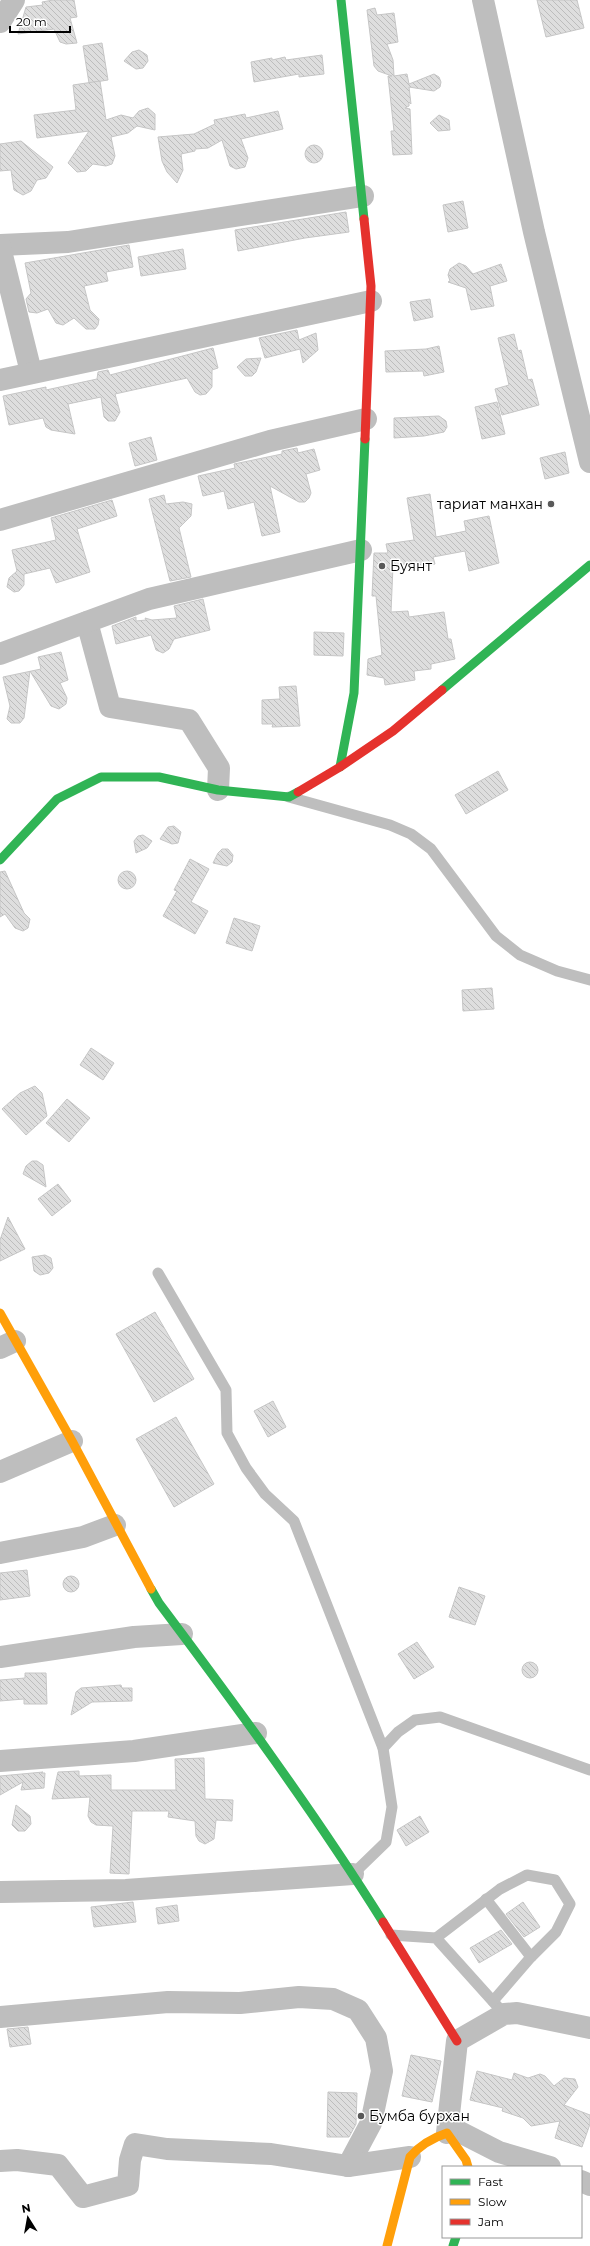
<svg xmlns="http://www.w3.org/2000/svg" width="590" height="2246" font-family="Montserrat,sans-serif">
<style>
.building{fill:url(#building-back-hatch);stroke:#c6c6c6}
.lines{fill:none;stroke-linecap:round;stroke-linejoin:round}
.lane{stroke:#bebebe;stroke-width:11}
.street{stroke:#bebebe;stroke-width:22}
.fast{stroke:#30b455;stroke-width:9}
.slow{stroke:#ff9f0a;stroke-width:9}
.jam{stroke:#e5322d;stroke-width:9}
.poi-dot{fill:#595959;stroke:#fff;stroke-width:1.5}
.labels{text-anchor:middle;stroke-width:3;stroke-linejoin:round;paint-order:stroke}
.poi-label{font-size:14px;fill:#000;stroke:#fff;text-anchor:start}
</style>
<defs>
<pattern id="building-back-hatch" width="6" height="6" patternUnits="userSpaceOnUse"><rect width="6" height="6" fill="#dedede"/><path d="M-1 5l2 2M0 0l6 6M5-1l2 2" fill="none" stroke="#bdbdbd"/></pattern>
</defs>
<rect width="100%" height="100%" fill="#fff"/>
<g class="building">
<path d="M53,0H74L77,17L70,18L77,43L66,44L60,42L54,29L18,34L26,7L43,5L42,2Z"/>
<path d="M537,0H577L584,28L546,37Z"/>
<path d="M375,8L377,15L394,13L398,42L387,44L393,60L394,76L407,74L409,84L434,74L439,77L441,82L440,87L434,91L409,87L411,104L409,102V106L405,108L410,109L412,154L393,155L391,131H394L388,76H392L378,71L374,66L367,10Z"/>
<path d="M102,43L108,80L89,83L83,46Z"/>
<path d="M139,50L147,55L148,61L143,68L136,69L124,61L132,52Z"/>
<path d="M322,55L324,74L299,77V74L254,82L251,62L272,58V60L285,57L286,60Z"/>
<path d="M100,81L106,120L121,115L133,118L139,111L148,108L155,114V130L137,126L128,133L111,137L115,156L112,164L106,166L93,164L86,171L77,172L68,163L89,131L37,138L34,115L76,110L73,85Z"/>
<path d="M278,111L283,129L241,139L248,158L245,167L236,169L230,166L222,140L208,148L195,149V151L181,154L183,170L177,183L167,172L162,161L158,137L194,134L215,124L214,120L245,114L246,118Z"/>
<path d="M439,115L449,120L450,130L438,131L430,123Z"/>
<path d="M21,141L53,167L46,178L37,180L31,191L23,195L14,190L11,170L0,171V144Z"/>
<circle cx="314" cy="154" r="9"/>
<path d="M463,201L468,228L448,232L443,205Z"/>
<path d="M346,212L349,232L305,238L238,251L235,230Z"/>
<path d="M129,245L133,267L106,272L108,281L84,286L90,310L99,319L98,325L95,329H86L74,318L63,325L56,323L48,309L37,313L29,312L26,299L31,293L25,263Z"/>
<path d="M183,249L186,269L141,276L138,257Z"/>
<path d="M459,263L466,266L473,274L501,264L507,281L490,286L494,306L471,310L466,288L448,282L450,281L448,275L450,269Z"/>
<path d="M430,299L433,317L414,321L410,302Z"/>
<path d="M297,330L299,340L316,333L318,350L303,363L300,349L265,358L259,338Z"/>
<path d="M514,334L518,351L521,350L528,380L532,379L539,405L502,415L495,389L509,385L498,338Z"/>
<path d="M439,346L444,372L424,376L423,371L386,372L385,351L426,349Z"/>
<path d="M213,348L218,368L212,370V387L206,394L200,395L195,392L187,378L115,394L120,412L115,421H108L104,417L101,397L68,404L75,434L51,430L46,427L43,418L9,425L3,396L46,387V390L97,379L98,372L108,370L110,375Z"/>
<path d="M261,358L256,372L252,376H245L237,367L246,359Z"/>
<path d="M497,402L505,434L482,439L475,407Z"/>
<path d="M439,416L446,421L447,427L444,432L424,436L394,438V418Z"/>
<path d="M151,437L157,460L135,466L129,443Z"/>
<path d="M297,448L298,453L314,449L320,470L306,474L311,493L309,498L305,502H299L270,486L280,532L262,536L254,502L228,509L224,491L203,496L198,476L235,468L234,464L282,454V451Z"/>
<path d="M565,452L569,473L545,479L540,458Z"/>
<path d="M430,494L436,537L466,531L464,521L489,516L499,563L469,571L465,551L433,557L435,564L420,567L419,562L393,566L391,612L408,611L409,617L444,612L448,639H451L455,659L431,664V669L414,671L415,680L385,685L384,678L367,675L368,659L382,655L376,596H372L374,553H388L386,544L414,540L407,498Z"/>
<path d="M164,495L166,504L183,502L192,504L191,516L179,528L191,577L170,581L149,499Z"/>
<path d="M112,500L117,516L77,529L90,572L56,583L50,568L24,574V585L19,591L14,592L7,587L9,578L17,571L12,550L56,540L51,518Z"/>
<path d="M203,599L210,630L174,639L169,649L163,653L156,650L151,635L116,644L112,626L136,617V621L146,620L145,618L152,620L177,618L174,606Z"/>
<path d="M314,632L344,633L343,656L314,655Z"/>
<path d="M61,652L68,680L60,683L67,698L66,704L59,709L51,706L30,671L24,718L20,723H11L7,719L10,706L3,677L41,669L38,657Z"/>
<path d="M296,686L300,726L272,727L273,724H262V700L280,699L279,687Z"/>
<path d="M498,771L508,790L466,814L455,795Z"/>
<path d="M174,826L181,832L178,843L172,844L160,839L168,827Z"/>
<path d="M143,835L152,841L147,848L136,853L134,841L138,836Z"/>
<path d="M222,849H228L233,855L232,862L227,866L213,863L218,853Z"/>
<path d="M190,859L209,869L191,902L208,911L195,934L163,916L177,891L174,890Z"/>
<path d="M5,871L24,913L30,919L28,928L23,931L15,928L5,914L0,917V872Z"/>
<circle cx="127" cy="880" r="9"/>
<path d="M234,918L260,926L252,951L226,943Z"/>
<path d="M492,988L494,1009L463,1011L462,990Z"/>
<path d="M91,1048L114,1063L103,1080L80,1065Z"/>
<path d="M35,1086L42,1093L47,1116L26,1135L2,1109L20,1093Z"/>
<path d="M67,1099L90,1118L69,1142L46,1123Z"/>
<path d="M32,1161H37L43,1165L46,1187L23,1174L26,1166Z"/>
<path d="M58,1184L71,1201L52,1216L38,1199Z"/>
<path d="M8,1217L25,1249L0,1261V1240Z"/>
<path d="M45,1255L51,1258L53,1268L49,1273L40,1275L34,1271L32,1257Z"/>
<path d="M155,1312L194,1379L154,1402L116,1334Z"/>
<path d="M273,1401L286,1427L268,1437L254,1411Z"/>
<path d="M176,1417L214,1484L174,1507L136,1439Z"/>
<path d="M27,1570L30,1596L0,1600V1573Z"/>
<circle cx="71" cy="1584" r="8"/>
<path d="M459,1587L485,1596L475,1625L449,1617Z"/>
<path d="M417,1642L434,1667L414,1679L398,1654Z"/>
<circle cx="530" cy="1670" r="8"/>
<path d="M25,1673H46L47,1704H24V1699L0,1701V1680L25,1678Z"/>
<path d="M121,1685L122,1688H132V1701L92,1702L71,1715L76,1692L81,1688Z"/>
<path d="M204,1758L205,1799L233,1800L232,1821L216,1820L214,1839L205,1844L199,1841L196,1836L195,1821L168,1817L169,1811H132L129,1874L110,1873L113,1826L96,1825L91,1822L88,1816L90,1797L52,1799L58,1772L79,1771V1776L111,1775V1790H176L175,1759Z"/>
<path d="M43,1772L41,1773H45L44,1788L21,1790L23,1782L0,1795V1776Z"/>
<path d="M16,1805L30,1816L31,1824L25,1831H18L12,1825Z"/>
<path d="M420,1816L429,1832L406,1846L397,1830Z"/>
<path d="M133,1902L136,1922L94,1927L91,1907Z"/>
<path d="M523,1902L540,1927L524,1937L506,1914Z"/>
<path d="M177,1905L179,1921L158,1924L156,1908Z"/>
<path d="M501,1930L512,1944L479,1963L470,1948Z"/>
<path d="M28,2027L31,2044L10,2047L7,2029Z"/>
<path d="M411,2055L441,2061L432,2102L402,2096Z"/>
<path d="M477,2071L512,2080L514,2073L528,2078L540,2074L545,2076L554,2086L564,2078L575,2079L578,2087L564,2105L590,2115V2124L582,2147L555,2138L560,2121L531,2126L523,2118L502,2111L503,2108L470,2100Z"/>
<path d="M328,2092L357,2093L356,2124L349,2137H327Z"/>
</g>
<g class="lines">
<g class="lane">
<path d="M289,797L390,825L411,834L431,849L496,936L520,955L557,971L590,980"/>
<path d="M158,1273L226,1390L227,1433L246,1468L265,1494L294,1521L383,1748L392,1807L386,1842L353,1874"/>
<path d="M383,1748L398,1732L415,1720L440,1717L590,1770"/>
<path d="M486,1899L531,1957"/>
<path d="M391,1935L436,1938L498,2007"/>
<path d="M436,1938L500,1889L527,1875L555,1880L570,1904L556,1932L531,1957L493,2001"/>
</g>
<g class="street">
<path d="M483,0L534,232L590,462"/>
<path d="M0,22L14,0"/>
<path d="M0,245L68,242L363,196"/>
<path d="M0,247L31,372"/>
<path d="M0,380L371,301"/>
<path d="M0,520L270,441L366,419"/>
<path d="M87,622L110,707L189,720L219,768L218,790"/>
<path d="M0,654L149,599L361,550"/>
<path d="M0,1348L15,1341"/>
<path d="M0,1472L72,1441"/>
<path d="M0,1553L83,1537L115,1525"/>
<path d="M0,1657L134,1637L182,1634"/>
<path d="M0,1761L134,1751L256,1733"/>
<path d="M0,1892L126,1890L353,1874"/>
<path d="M0,2017L168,2002L240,2003L299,1997L333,1999L358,2010L376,2038L382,2071L371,2123L348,2166"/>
<path d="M448,2126L499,2152L550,2167"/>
<path d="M447,2133L457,2041L504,2014L517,2013L590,2028"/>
<path d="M0,2161L17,2160L58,2165L83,2197L128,2185L130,2160L135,2144L167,2149L271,2154L348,2166L410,2157"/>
<path d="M581,2181L590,2185"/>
</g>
<g class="fast">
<path d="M341,0L364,219"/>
<path d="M442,690L590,565"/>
<path d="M340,767L354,693L365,439"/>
<path d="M0,860L57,799L101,777H159L218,790L289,797L298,792"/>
<path d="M151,1589L159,1603C237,1707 314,1812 383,1922"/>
<path d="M453,2246L456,2237"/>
</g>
<g class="slow">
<path d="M0,1313L72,1441L151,1589"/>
<path d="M387,2246L410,2157C420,2145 432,2138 447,2133L466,2160L468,2167"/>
</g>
<g class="jam">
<path d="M364,219L371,286L365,439"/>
<path d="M298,792L340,767L393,731L442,690"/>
<path d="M383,1922L457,2041"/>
</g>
</g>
<g class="poi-dot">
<circle cx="551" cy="504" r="4"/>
<circle cx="382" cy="566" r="4"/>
<circle cx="361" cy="2116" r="4"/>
</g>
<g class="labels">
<g class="poi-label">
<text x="543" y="509" text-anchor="end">тариат манхан</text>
<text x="390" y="571">Буянт</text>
<text x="369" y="2121">Бумба бурхан</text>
</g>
</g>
<rect x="442" y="2166" width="140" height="72" fill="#ffffff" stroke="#999999"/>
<rect x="450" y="2179" width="20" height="6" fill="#30b455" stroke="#999999"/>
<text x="478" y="2186" font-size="12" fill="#000000">Fast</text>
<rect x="450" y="2199" width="20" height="6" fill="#ff9f0a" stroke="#999999"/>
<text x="478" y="2206" font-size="12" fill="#000000">Slow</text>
<rect x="450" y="2219" width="20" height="6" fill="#e5322d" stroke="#999999"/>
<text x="478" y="2226" font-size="12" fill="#000000">Jam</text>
<g transform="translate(28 2218) rotate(349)" stroke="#ffffff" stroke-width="3" paint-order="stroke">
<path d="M0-3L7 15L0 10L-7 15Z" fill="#000000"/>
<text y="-6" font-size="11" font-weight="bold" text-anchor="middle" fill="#000000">N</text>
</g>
<path d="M10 26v6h60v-6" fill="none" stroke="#000000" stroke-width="2"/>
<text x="16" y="26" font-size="12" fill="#000000" stroke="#ffffff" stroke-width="3" paint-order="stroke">20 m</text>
</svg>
